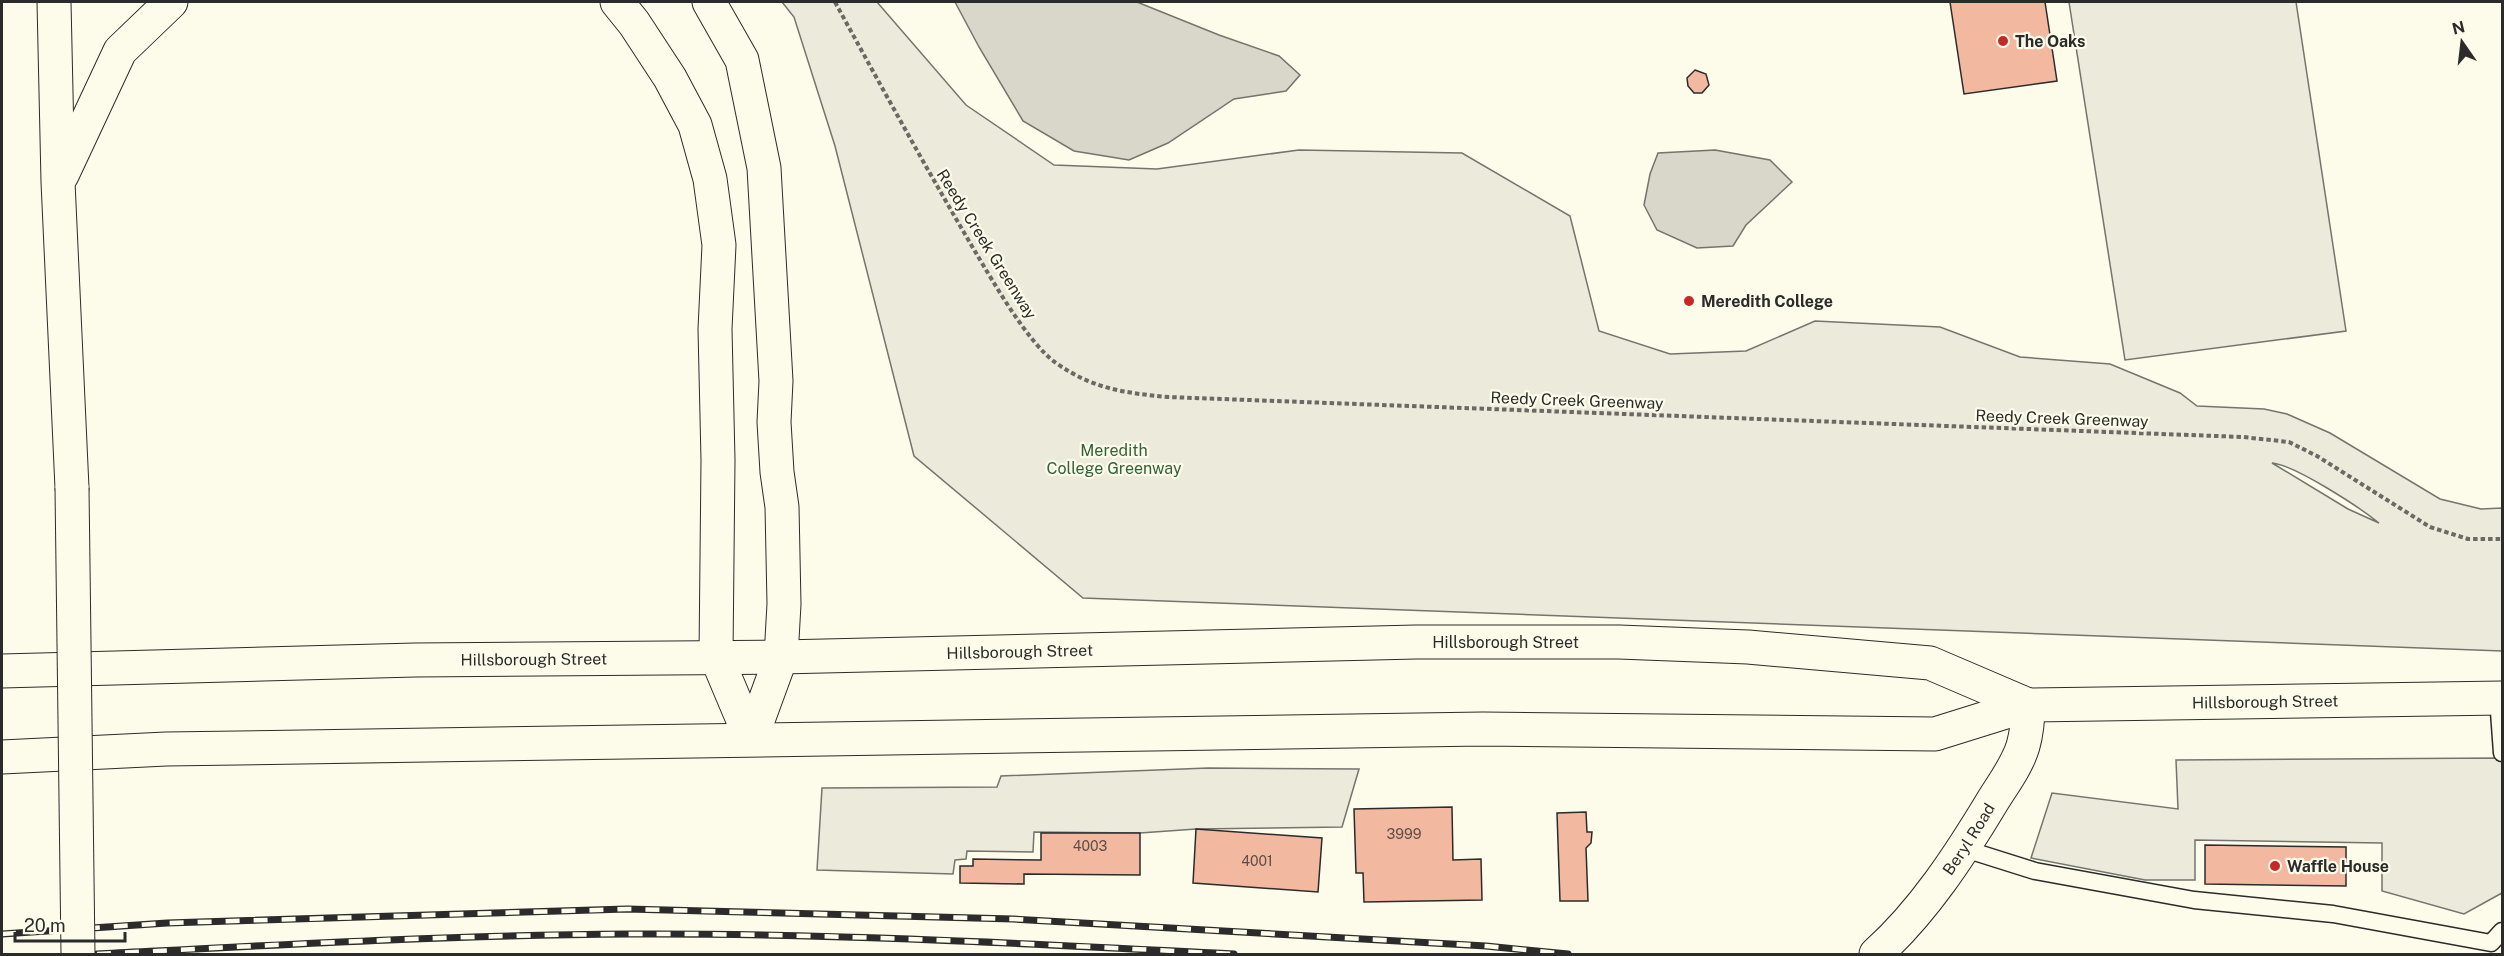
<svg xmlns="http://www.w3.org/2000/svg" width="2504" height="956" font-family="'Public Sans',sans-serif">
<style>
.green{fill:#ecebdb;stroke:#74746e;stroke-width:1.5;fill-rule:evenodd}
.parking{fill:#eceadb;stroke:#74746e;stroke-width:1.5}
.water{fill:#d8d7c9;stroke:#74746e;stroke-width:1.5}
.building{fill:#f2b8a0;stroke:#2b2b2b;stroke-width:1.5}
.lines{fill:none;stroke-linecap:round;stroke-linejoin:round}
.lane-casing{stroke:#2b2b2b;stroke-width:19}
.secondary-casing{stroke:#2b2b2b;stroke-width:35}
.primary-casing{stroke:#2b2b2b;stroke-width:35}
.highway-casing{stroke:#2b2b2b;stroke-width:35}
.path{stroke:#6a6964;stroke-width:4;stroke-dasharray:4.5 3;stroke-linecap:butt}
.lane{stroke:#fdfbea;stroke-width:16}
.secondary{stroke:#fdfbea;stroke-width:33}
.primary{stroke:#fdfbea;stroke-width:33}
.highway{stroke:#fdfbea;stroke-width:33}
.rail-casing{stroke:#2b2b2b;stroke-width:7}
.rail{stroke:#fdfbea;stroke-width:4.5;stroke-dasharray:14;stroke-linecap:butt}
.highway-bridge-casing{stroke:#2b2b2b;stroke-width:35;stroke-linecap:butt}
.highway-bridge{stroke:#fdfbea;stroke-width:33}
.poi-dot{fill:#c62828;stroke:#fdfbea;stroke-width:2}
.labels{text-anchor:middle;stroke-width:4.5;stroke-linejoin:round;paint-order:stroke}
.number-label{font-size:14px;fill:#5d4e48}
.poi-label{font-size:16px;font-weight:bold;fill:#2b2b2b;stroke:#fdfbea;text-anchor:start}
.street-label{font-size:16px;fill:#2b2b2b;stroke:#fdfbea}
.park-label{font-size:16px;fill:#34623c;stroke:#fdfbea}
</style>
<rect width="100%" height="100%" fill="#fdfbea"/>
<path class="green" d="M782,2H877L966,105L1054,165L1157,169L1299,150L1462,153L1570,216L1599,331L1670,354L1746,351L1815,321L1940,327L2020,357L2110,364L2180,393L2197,406L2264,409L2287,414L2330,433L2440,499L2481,509L2502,508V651L1083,598L914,456L835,146L794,17ZM2272,463C2295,465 2359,507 2379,523L2348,509Z"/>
<g class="parking">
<path d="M2069,2H2296L2346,331L2125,360Z"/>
<path d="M2502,758V893L2464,914L2382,891V843L2195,840V880H2145L2031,858L2052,793L2178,809L2176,760Z"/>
<path d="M1208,768L1359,769L1342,827L1196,829L1140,833L1034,832L1033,852L967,851L966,859L955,860L953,874L817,870L822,788L997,787L1001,776Z"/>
</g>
<g class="water">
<path d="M955,2H1137L1219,35L1279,56L1300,75L1286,91L1234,99L1168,143L1129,160L1074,151L1023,121L979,47Z"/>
<path d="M1715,150L1770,160L1792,182L1746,225L1733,246L1697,248L1657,230L1644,205L1650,174L1658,153Z"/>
</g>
<g class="building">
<path d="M1950,2H2045L2057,81L1964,94Z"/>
<path d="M1695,70L1706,74L1709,85L1702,93H1694L1688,86L1687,78Z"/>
<path d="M1452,807L1453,860L1481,859L1482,900L1364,902L1363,873H1356L1354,809Z"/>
<path d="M1586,812L1587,832H1592L1591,843L1586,848L1588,901H1560L1557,813Z"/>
<path d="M1196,829L1322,838L1318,892L1193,883Z"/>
<path d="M1041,833H1140V875L1024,874V884L960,883V866H973V859L1041,860Z"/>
<path d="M2205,845L2346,847V886L2205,884Z"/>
</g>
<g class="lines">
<g class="lane-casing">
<g id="lane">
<path d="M2498,698L2502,753"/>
<path d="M1962,848L2035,871L2194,900L2333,914L2491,943L2502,931"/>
</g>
</g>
<g class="secondary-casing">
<g id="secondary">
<path id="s1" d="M1876,954C1923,912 1960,855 1992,802C2003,784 2017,766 2023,746C2027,732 2028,719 2028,705"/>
</g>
</g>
<g class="primary-casing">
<g id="primary">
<path id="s2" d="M2,671L415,660L781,657L1416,642H1619L1748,647L1930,663L2028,705"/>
<path id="s3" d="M2,757L166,749L1483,729L1935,734L2028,705L2502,698"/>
</g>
</g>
<g class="highway-casing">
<g id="highway">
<path d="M54,2L58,182L72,488"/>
<path d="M617,2L634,23L670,78L695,125L710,179L719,245L715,329L718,460L716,656L751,739"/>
<path d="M709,2L742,60L764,168L776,381L774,422L777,472L782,507L784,604L781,657L751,739"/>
<path d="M62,175L120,51L171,2"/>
</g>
</g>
<path class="path" d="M835,2C881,86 927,170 976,253C994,283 1028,343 1056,363C1093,389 1125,393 1168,397L2243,437L2289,442L2317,456L2430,527L2468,539H2502"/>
<use href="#lane" class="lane"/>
<use href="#secondary" class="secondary"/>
<use href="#primary" class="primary"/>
<use href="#highway" class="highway"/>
<g class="rail-casing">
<g id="rail">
<path d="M2,934L167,923L627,909L1013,919L1486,946L1568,954"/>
<path d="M97,954C274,945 451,935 629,934C831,933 1033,944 1234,954"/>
</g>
</g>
<use href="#rail" class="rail"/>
<g class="highway-bridge-casing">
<path id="highway-bridge" d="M72,488L78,954"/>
</g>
<use href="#highway-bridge" class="highway-bridge"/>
</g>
<g class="poi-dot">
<circle cx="2003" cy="41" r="6"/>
<circle cx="1689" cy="301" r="6"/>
<circle cx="2275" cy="866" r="6"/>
</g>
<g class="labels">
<g class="number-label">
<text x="1404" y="839">3999</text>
<text x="1090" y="851">4003</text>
<text x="1257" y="866">4001</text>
</g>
<g class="poi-label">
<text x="2015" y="47">The Oaks</text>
<text x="1701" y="307">Meredith College</text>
<text x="2287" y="872">Waffle House</text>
</g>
<g class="street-label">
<text transform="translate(987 244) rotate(58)" y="6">Reedy Creek Greenway</text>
<text transform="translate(1577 400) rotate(2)" y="6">Reedy Creek Greenway</text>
<text transform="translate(2062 418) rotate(2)" y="6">Reedy Creek Greenway</text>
<text dy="6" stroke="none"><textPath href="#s2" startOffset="1504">Hillsborough Street</textPath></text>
<text dy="6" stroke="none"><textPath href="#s2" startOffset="1018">Hillsborough Street</textPath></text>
<text dy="6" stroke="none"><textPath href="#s2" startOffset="532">Hillsborough Street</textPath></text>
<text dy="6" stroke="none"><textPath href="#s3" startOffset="2268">Hillsborough Street</textPath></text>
<text dy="6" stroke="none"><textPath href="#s1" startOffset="148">Beryl Road</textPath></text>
</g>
<g class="park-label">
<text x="1114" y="456">Meredith<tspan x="1114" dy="18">College Greenway</tspan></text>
</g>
</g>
<rect width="2504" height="956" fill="none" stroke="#2b2b2b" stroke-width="6"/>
<g transform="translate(2462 42) rotate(346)" stroke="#fdfbea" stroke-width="4.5" paint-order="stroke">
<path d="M0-4.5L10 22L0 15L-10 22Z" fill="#2b2b2b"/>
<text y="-9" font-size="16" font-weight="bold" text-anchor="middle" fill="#2b2b2b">N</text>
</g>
<path d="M15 932v9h110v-9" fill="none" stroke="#2b2b2b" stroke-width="3"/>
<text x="24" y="932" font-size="18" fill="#2b2b2b" stroke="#fdfbea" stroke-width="4.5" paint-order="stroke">20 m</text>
</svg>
